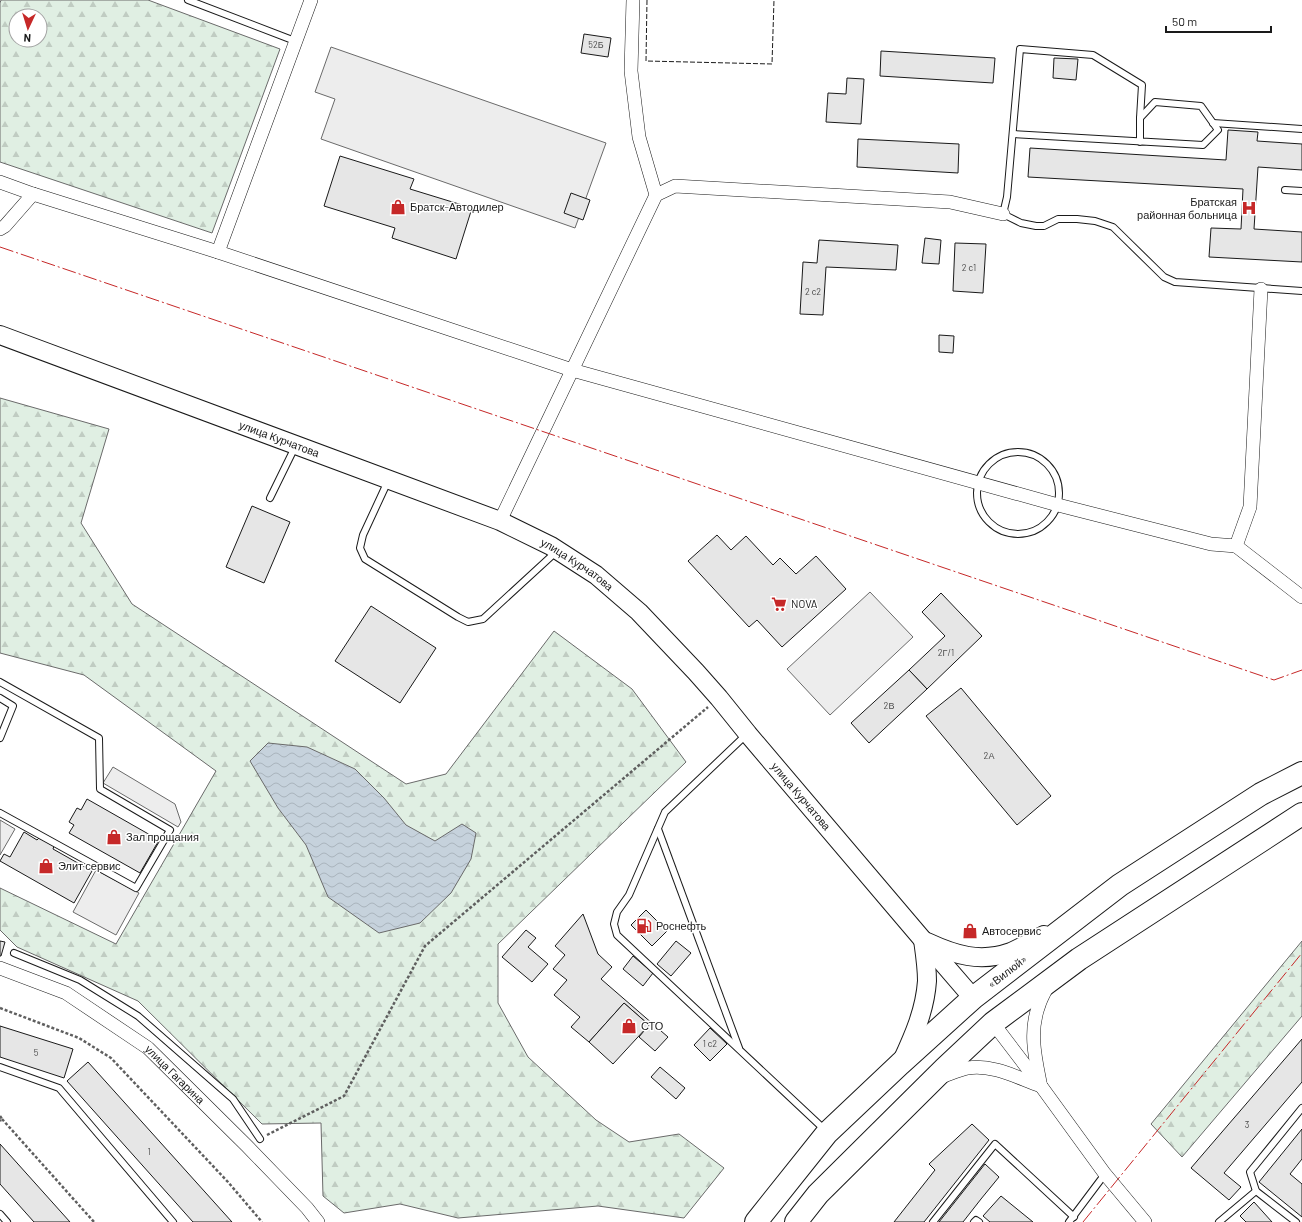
<svg xmlns="http://www.w3.org/2000/svg" width="1302" height="1222" font-family="Barlow,sans-serif">
<style>
.forest{fill:url(#forest-firs);stroke:#6a6a6a;fill-rule:evenodd}
.parking{fill:#ededed;stroke:#6a6a6a}
.water{fill:url(#water-waves);stroke:#6a6a6a}
.building{fill:#e6e6e6;stroke:#1a1a1a}
.lines{fill:none;stroke-linecap:round;stroke-linejoin:round}
.lane-casing{stroke:#1a1a1a;stroke-width:8}
.street-casing{stroke:#1a1a1a;stroke-width:14}
.secondary-casing{stroke:#1a1a1a;stroke-width:20}
.highway-casing{stroke:#1a1a1a;stroke-width:24}
.path{stroke:#5f5f5f;stroke-width:2.5;stroke-dasharray:3 2;stroke-linecap:butt}
.lane{stroke:#fff;stroke-width:6}
.street{stroke:#fff;stroke-width:13}
.secondary{stroke:#fff;stroke-width:18}
.highway{stroke:#fff;stroke-width:22}
.fence{stroke:#1a1a1a;stroke-width:1;stroke-dasharray:5 2;stroke-linecap:butt}
.power{stroke:#c62828;stroke-width:1;stroke-dasharray:14 3 2 3;stroke-linecap:butt}
.labels{text-anchor:middle;stroke-width:3;stroke-linejoin:round;paint-order:stroke}
.number-label{font-size:9px;fill:#4d4d4d}
.poi-label{font-size:11px;fill:#1a1a1a;stroke:#fff;text-anchor:start}
.street-label{font-size:11px;fill:#1a1a1a;stroke:#fff}
</style>
<defs>
<pattern id="forest-firs" width="22" height="20" patternUnits="userSpaceOnUse"><rect width="22" height="20" fill="#e0efe3"/><path d="M5 1l3.5 6h-7zM16 11l3.5 6h-7z" fill="#c0ccc2"/></pattern>
<pattern id="water-waves" width="16" height="10" patternUnits="userSpaceOnUse"><rect width="16" height="10" fill="#c6d2dc"/><path d="M0 5q4-4 8 0t8 0" fill="none" stroke="#aab4bc"/></pattern>
</defs>
<rect width="100%" height="100%" fill="#fff"/>
<g class="forest">
<path d="M1,0H148L280,49L212,233L0,162V3ZM16,16H40V40H16Z"/>
<path d="M0,398L109,429L81,523L132,604L406,784L446,774L554,631L632,689L686,762L498,944V1003L528,1057L596,1120L629,1142L679,1134L724,1168L684,1218L598,1206L458,1218L400,1204L344,1213L323,1196L321,1123L262,1124L138,1001L17,947L0,930V888L116,944L216,771L84,675L0,653Z"/>
<path d="M1302,941V1016L1182,1157L1151,1124Z"/>
</g>
<g class="parking">
<path d="M331,47L606,143L575,228L321,139L335,99L315,92Z"/>
<path d="M870,592L913,637L830,715L787,669Z"/>
<path d="M113,767L175,804L181,822L178,827L103,783Z"/>
<path d="M0,820L15,829L0,855Z"/>
<path d="M96,870L139,893L116,935L73,912Z"/>
</g>
<path class="water" d="M268,743L307,747L355,769L384,798L406,825L435,841L462,824L476,833L471,859L451,893L420,923L379,933L328,897L306,845L278,808L250,761Z"/>
<g class="building">
<path d="M584,34L611,38L608,57L581,53Z"/>
<path d="M881,51L995,58L993,83L880,76Z"/>
<path d="M1054,58L1078,59L1076,80L1053,78Z"/>
<path d="M847,78L864,79L861,124L826,122L828,93L846,94Z"/>
<path d="M1228,130L1258,132L1257,141L1302,144V170L1258,167L1254,229L1302,232V262L1209,257L1211,228L1241,229L1243,189L1028,177L1030,148L1226,160Z"/>
<path d="M858,139L959,144L958,173L857,167Z"/>
<path d="M340,156L414,179L410,189L472,208L456,259L392,238L395,228L324,206Z"/>
<path d="M571,193L590,200L583,220L564,213Z"/>
<path d="M925,238L941,240L939,264L922,263Z"/>
<path d="M819,240L898,245L896,270L826,267L823,315L800,314L803,262L817,263Z"/>
<path d="M955,243L986,244L983,293L953,291Z"/>
<path d="M939,335L954,336L953,353L939,352Z"/>
<path d="M252,506L290,522L264,583L226,567Z"/>
<path d="M717,535L731,550L746,536L773,565L780,558L796,574L816,556L846,589L782,647L757,620L749,627L688,561Z"/>
<path d="M941,593L982,636L927,689L909,670L945,636L922,612Z"/>
<path d="M371,606L436,648L400,703L335,661Z"/>
<path d="M909,670L927,689L869,743L851,723Z"/>
<path d="M961,688L1051,796L1017,825L926,716Z"/>
<path d="M87,799L159,840L140,873L69,833L74,825L69,822L77,808L81,810Z"/>
<path d="M24,832L37,840L39,838L54,846L53,849L92,871L74,903L0,861L4,854L10,857Z"/>
<path d="M646,910L667,931L652,946L631,925Z"/>
<path d="M583,914L598,954L612,967L601,979L668,1037L655,1051L639,1037L649,1025L624,1003L589,1042L571,1027L580,1017L554,995L567,980L553,969L565,955L555,946Z"/>
<path d="M526,930L536,938L528,947L548,964L532,982L502,957Z"/>
<path d="M0,941L5,942L1,956H0Z"/>
<path d="M676,941L691,953L671,976L657,964Z"/>
<path d="M633,956L653,973L643,986L623,969Z"/>
<path d="M624,1003L649,1025L613,1064L589,1042Z"/>
<path d="M0,1026L73,1049L64,1078L0,1057Z"/>
<path d="M710,1028L727,1044L710,1061L694,1045Z"/>
<path d="M1302,1039V1082L1224,1173L1241,1187L1229,1200L1191,1168Z"/>
<path d="M88,1062L232,1222H193L67,1081Z"/>
<path d="M660,1067L685,1088L676,1099L651,1077Z"/>
<path d="M972,1124L989,1140L924,1222H894L935,1170L929,1164Z"/>
<path d="M1302,1129V1159L1290,1174L1302,1184V1217L1259,1182Z"/>
<path d="M0,1144L70,1222H34L0,1184Z"/>
<path d="M985,1164L999,1177L981,1199L963,1222H939Z"/>
<path d="M1001,1196L1033,1222H990L983,1216Z"/>
<path d="M1254,1202L1272,1222H1246L1240,1216Z"/>
</g>
<g class="lines">
<g class="lane-casing">
<g id="lane">
<path d="M188,0L295,41"/>
<path d="M1140,118L1142,85L1093,55L1020,49L1007,197L1003,214L1021,223L1036,226H1044L1058,219H1077L1095,221L1113,227L1164,277L1175,282L1302,291"/>
<path d="M1213,123L1302,129"/>
<path d="M1013,134L1203,145L1218,130L1201,106L1155,102L1140,118V142"/>
<path d="M1285,190L1302,191"/>
<circle cx="1018" cy="493" r="41"/>
<path d="M388,481L363,535L360,548L365,559L458,617L468,622L483,619L557,551"/>
<path d="M270,498L295,447"/>
<path d="M0,682L99,738L100,789L170,830L136,888L0,813"/>
<path d="M0,698L13,706L0,738"/>
<path d="M747,734L665,812L629,895L617,912L614,924L617,935L825,1130"/>
<path d="M658,829L739,1048"/>
<path d="M14,953L80,980L138,1016L233,1099L260,1139"/>
<path d="M0,1067L59,1088L173,1222"/>
<path d="M0,1214L7,1222"/>
<path d="M933,1222L995,1144L1074,1217"/>
<path d="M974,1222L976,1220L979,1222"/>
<path d="M1069,1222L1105,1174"/>
<path d="M1219,1222L1256,1191"/>
<path d="M1296,1222L1256,1191L1250,1172L1302,1108"/>
</g>
</g>
<g class="street-casing">
<g id="street">
<path d="M0,182L33,194L218,252L572,370L1058,505L1211,544L1236,546L1250,507L1261,289"/>
<path d="M656,195L675,186L950,202L1003,214"/>
<path d="M0,229L5,226L33,194"/>
<path d="M218,252L311,0"/>
<path d="M500,521L656,195L639,137L631,71L633,0"/>
<path d="M1236,546L1302,597"/>
<path id="s1" d="M0,968L66,993L148,1048L247,1146L307,1208L318,1222"/>
<path d="M993,1023L1041,1086L1105,1174L1145,1222"/>
<path d="M941,1077C950,1074 959,1070 968,1068C993,1064 1018,1078 1041,1086"/>
<path d="M1040,1082C1035,1057 1029,1031 1039,1005C1041,998 1045,992 1048,985"/>
</g>
</g>
<g class="secondary-casing">
<g id="secondary">
<path id="s2" d="M0,335L500,521L551,546L596,575L639,612L696,672L719,698L748,734L923,940L973,998"/>
<path d="M927,942C955,955 980,963 1011,952C1022,947 1033,941 1044,935"/>
<path d="M902,1061C914,1035 925,1010 927,981C927,967 925,954 923,940"/>
</g>
</g>
<g class="highway-casing">
<g id="highway">
<path id="s3" d="M756,1222L827,1133L900,1064L973,998L1120,885L1261,794L1302,773"/>
<path d="M796,1222L818,1194L944,1069L993,1023L1079,959L1302,814"/>
</g>
</g>
<g class="path">
<path d="M0,1008L79,1038L111,1058L228,1182L262,1222"/>
<path d="M0,1116L2,1119L0,1121"/>
<path d="M2,1119L94,1222"/>
<path d="M267,1135L344,1096L425,946L708,707"/>
</g>
<use href="#lane" class="lane"/>
<use href="#street" class="street"/>
<use href="#secondary" class="secondary"/>
<use href="#highway" class="highway"/>
<path class="fence" d="M647,0L646,61L772,64L774,0"/>
<g class="power">
<path d="M0,247L1274,680L1302,670"/>
<path d="M1083,1222L1302,953"/>
</g>
</g>
<defs>
<g id="shop-bare" transform="scale(1.2)"><path d="M-5-2.5h2.3a2.7 3.5 0 0 1 5.4 0H5L5.5 6h-11ZM-1.5-2.5h3a1.5 2.3 0 0 0-3 0Z" fill="#c62828" stroke="#fff" stroke-width="2.5" paint-order="stroke"/></g>
<g id="hospital-bare" transform="scale(1.2)"><path d="M-5-5h3v3.5h4V-5h3V5h-3V1.5h-4V5h-3Z" fill="#c62828" stroke="#fff" stroke-width="2.5" paint-order="stroke"/></g>
<g id="supermarket-bare" transform="scale(1.2)"><path d="M-6-5.5h2.5l.6 2H6L4.5 2H-2.5L-4.4-4H-6ZM-1.5 3.2a1.3 1.3 0 1 0 .1 0ZM3 3.2a1.3 1.3 0 1 0 .1 0Z" fill="#c62828" stroke="#fff" stroke-width="2.5" paint-order="stroke"/></g>
<g id="fuel-bare" transform="scale(1.2)"><path d="M-5.5-6h7V0h2V4h1.3V-2.5L3-4.5l.8-.8L6-3V5H2.5V1h-1V6h-7ZM-4.2-4.7v3.2H.2V-4.7Z" fill="#c62828" stroke="#fff" stroke-width="2.5" paint-order="stroke"/></g>
</defs>
<g fill-rule="evenodd">
<use href="#shop-bare" x="398" y="207"/>
<use href="#hospital-bare" x="1249" y="208"/>
<use href="#supermarket-bare" x="779" y="604"/>
<use href="#shop-bare" x="114" y="837"/>
<use href="#shop-bare" x="46" y="866"/>
<use href="#fuel-bare" x="644" y="926"/>
<use href="#shop-bare" x="970" y="931"/>
<use href="#shop-bare" x="629" y="1026"/>
</g>
<g class="labels">
<g class="number-label">
<text x="596" y="48">52Б</text>
<text x="969" y="271">2 с1</text>
<text x="813" y="295">2 с2</text>
<text x="946" y="656">2Г/1</text>
<text x="889" y="709">2В</text>
<text x="989" y="759">2А</text>
<text x="710" y="1047">1 с2</text>
<text x="36" y="1056">5</text>
<text x="1247" y="1128">3</text>
<text x="149" y="1155">1</text>
</g>
<g class="poi-label">
<text x="1237" y="206" text-anchor="end">Братская<tspan x="1237" dy="13">районная больница</tspan></text>
<text x="410" y="211">Братск-Автодилер</text>
<text x="791" y="608">NOVA</text>
<text x="126" y="841">Зал прощания</text>
<text x="58" y="870">Элит сервис</text>
<text x="656" y="930">Роснефть</text>
<text x="982" y="935">Автосервис</text>
<text x="641" y="1030">СТО</text>
</g>
<g class="street-label">
<text dy="4" stroke="none"><textPath href="#s2" startOffset="298">улица Курчатова</textPath></text>
<text dy="4" stroke="none"><textPath href="#s2" startOffset="622">улица Курчатова</textPath></text>
<text dy="4" stroke="none"><textPath href="#s2" startOffset="946">улица Курчатова</textPath></text>
<text dy="4" stroke="none"><textPath href="#s3" startOffset="356">«Вилюй»</textPath></text>
<text dy="4" stroke="none"><textPath href="#s1" startOffset="207">улица Гагарина</textPath></text>
</g>
</g>
<g transform="translate(28 28) rotate(184)"><circle r="19" fill="#ffffff" stroke="#a3a3a3"/>
<path d="M0-3L7 15L0 10L-7 15Z" fill="#c62828"/>
<text y="-6" font-size="11" font-weight="bold" text-anchor="middle" fill="#1a1a1a">N</text>
</g>
<path d="M1166 26v6h105v-6" fill="none" stroke="#1a1a1a" stroke-width="2"/>
<text x="1172" y="26" font-size="12" fill="#1a1a1a" stroke="#ffffff" stroke-width="3" paint-order="stroke">50 m</text>
</svg>
